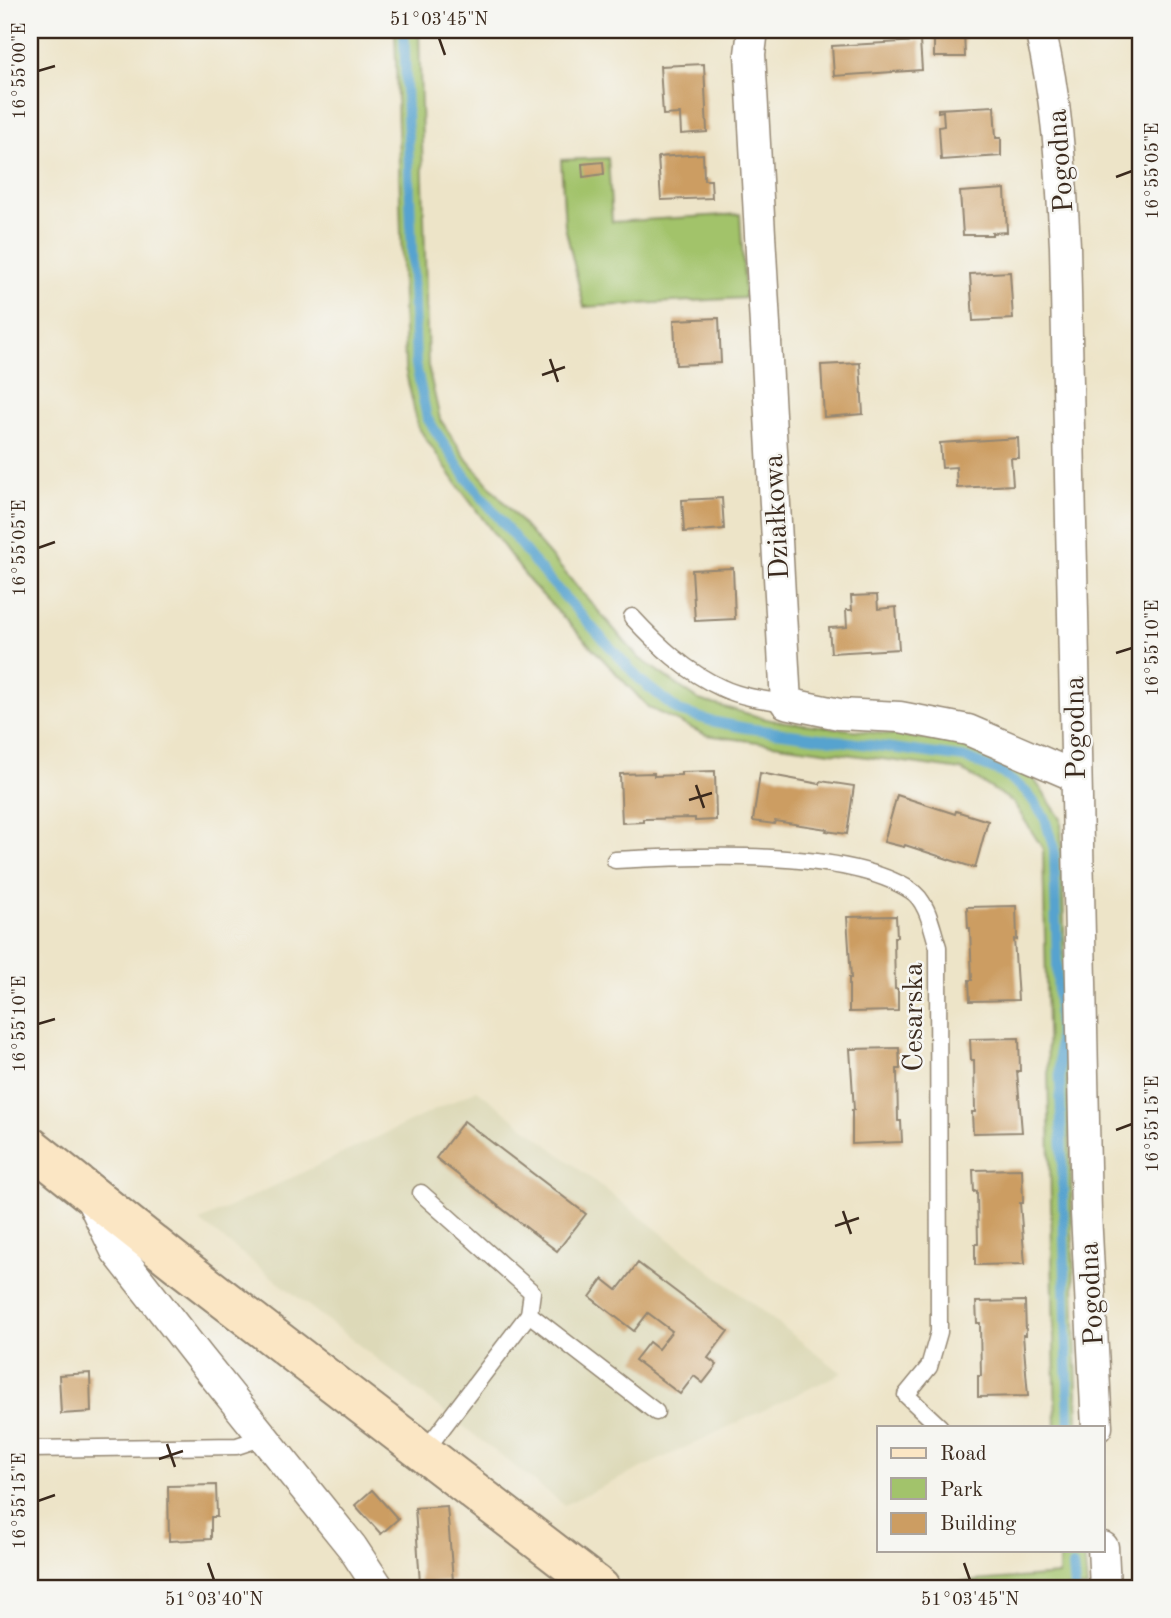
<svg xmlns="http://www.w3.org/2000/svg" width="1171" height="1618" font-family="'Old Standard TT',serif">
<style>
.built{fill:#ddd9b8}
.green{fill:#a2c36b;stroke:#6e7644;stroke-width:2}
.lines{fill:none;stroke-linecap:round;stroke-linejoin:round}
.stream{stroke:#56a3cf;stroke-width:10}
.building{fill:#cc9d62}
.service-casing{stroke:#948773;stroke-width:19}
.minor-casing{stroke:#948773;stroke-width:33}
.secondary-casing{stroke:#948773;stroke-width:42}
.service{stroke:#fff;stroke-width:16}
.minor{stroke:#fff;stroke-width:30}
.secondary{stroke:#fbe6c4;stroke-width:38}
.ticks{fill:none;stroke:#3b2a1e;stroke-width:2.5}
.labels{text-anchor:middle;stroke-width:5;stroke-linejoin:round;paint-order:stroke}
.street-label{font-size:28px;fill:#3b2a1e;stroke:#f6f6f2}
.neatline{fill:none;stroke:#3b2a1e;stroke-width:2.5}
.ticks-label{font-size:18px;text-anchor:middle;fill:#3b2a1e}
</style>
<rect width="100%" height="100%" fill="#f6f6f2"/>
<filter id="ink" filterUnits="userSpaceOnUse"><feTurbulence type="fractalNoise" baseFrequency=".0143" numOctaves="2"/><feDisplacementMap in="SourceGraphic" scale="14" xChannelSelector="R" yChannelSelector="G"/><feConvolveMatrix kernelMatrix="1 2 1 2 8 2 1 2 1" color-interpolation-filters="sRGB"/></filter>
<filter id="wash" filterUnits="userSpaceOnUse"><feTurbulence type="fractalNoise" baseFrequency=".00686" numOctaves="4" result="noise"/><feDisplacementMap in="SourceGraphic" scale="28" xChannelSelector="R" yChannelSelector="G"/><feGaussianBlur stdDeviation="1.57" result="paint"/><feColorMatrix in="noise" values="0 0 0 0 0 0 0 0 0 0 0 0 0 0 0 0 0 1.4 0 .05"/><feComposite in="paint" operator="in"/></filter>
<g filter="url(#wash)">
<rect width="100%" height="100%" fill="#ede4c8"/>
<path class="built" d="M477,1090L842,1373L564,1505L200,1221Z"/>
<g class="green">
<path d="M395,30H419L428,366L440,419L468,461L639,658L699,700L770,720L969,744L1022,761L1061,819L1078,1427H1056L1043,849L1013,802L962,770L706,735L649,708L531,583L459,487L418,427L405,368Z"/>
<path d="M608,158L612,222L740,214L745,298L584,307L565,226L561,160Z"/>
<path d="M1059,1550H1084L1087,1588H877L1059,1575Z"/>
</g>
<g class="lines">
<g class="stream">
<path d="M404,30L416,365L427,418L466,477L543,573L641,681L679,711L711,721L746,728L965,758L1000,772L1026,791L1044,816L1054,849L1069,1427"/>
<path d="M1073,1566L1075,1588"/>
</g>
</g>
<g id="blocks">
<g class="building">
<path d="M934,30H964L965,57H934Z"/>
<path d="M920,41L922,70L834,76L832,46Z"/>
<path d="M704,64L707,132L681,134L680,114L663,115L660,66Z"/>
<path d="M994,106L996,138H1001V156L941,160L939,127L944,126L943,111L938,112V109Z"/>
<path d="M703,154L704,180H711L712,198L661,200L658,157Z"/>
<path d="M603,162L604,174L583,177L582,164Z"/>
<path d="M1005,189L1007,232L992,233V235H963L960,192Z"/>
<path d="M1010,272L1013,319L973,321L970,274Z"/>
<path d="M719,318L721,363L676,365L674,320Z"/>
<path d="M860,363L863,414L824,417L821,365Z"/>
<path d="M1018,438L1019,458H1011L1013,485L957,488L956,467L942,468L940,443Z"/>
<path d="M722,498L724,529L684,532L682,500Z"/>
<path d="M733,568L735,619L695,621L692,570Z"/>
<path d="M877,595L878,609L896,607L899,649L831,653L829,628L847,627L846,610H852L851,596Z"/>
<path d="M715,771L716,820L695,821V818L643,819V822L622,823L620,774L654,773V776L681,775V772Z"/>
<path d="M760,773L820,784L821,781L854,786L847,834L826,831L827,829L775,821L774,824L753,821Z"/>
<path d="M897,795L955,814L956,811L988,821L975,868L905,845L904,847L884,842Z"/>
<path d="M1016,906L1017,940L1014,939L1018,1000L970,1001L969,980H972L970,928H968L967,907Z"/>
<path d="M896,916L897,937H894L895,989H898V1011L849,1012V978H851L847,917Z"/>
<path d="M1019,1038L1020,1071H1017L1022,1132L973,1133L972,1112H975L974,1060H971L970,1039Z"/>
<path d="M899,1048L900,1069H897L898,1121H901L902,1142L852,1144V1110H854L850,1049Z"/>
<path d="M464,1121L586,1214L557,1251L436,1158Z"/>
<path d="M1022,1169L1023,1203H1020L1025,1264L975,1265V1244H978L977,1191L974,1192L973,1170Z"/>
<path d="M638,1263L728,1331L708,1358L717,1365L703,1383L694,1376L680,1394L635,1360L649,1342L658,1349L672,1331L648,1313L634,1331L590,1297L603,1279L617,1290Z"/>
<path d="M1025,1301L1026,1335H1023L1028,1396L978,1397V1376H981L980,1323H977L976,1302Z"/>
<path d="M90,1373L91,1412L61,1414L59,1375Z"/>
<path d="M216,1485L217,1517H211V1539L169,1541L168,1486Z"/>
<path d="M372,1490L398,1519L381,1534L355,1505Z"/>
<path d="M447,1506L453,1581L420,1584L415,1508Z"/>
</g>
</g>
</g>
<g filter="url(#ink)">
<use href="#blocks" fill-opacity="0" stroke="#948773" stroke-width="2"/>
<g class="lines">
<g class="service-casing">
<g id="service">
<path d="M632,617C658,645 686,672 722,688C741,697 765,700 786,703"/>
<path d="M615,860C692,856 845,848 910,890C928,901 932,929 938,947L939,1332L929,1367L906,1395L940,1427"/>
<path d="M421,1193L532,1292L529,1314"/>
<path d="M30,1449L237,1446L264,1437"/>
<path d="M424,1452L529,1314L656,1412"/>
</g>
</g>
<g class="minor-casing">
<g id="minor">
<path d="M753,30L750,54L786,703L839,714L900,717L968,730L1075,776"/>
<path d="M1040,30C1058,101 1061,173 1065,246L1086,1213L1097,1427"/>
<path d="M90,1197L116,1251L199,1357L352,1547L379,1588"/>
<path d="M1103,1547L1105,1588"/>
</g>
</g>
<g class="secondary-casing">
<path id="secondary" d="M30,1146L177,1263L600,1588"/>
</g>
<use href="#service" class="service"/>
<use href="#minor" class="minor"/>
<use href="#secondary" class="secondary"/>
</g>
</g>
<path class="ticks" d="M439,38L445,55M38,71L55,66M1116,177L1132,171M550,359L558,382M542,375L565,367M38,548L55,542M1116,653L1132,648M696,785L704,808M689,800L712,793M38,1024L55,1019M1116,1130L1132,1124M843,1211L851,1234M835,1226L859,1218M167,1444L175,1467M159,1459L183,1451M38,1501L55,1495M208,1563L214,1580M964,1563L970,1580"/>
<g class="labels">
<g class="street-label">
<text transform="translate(1059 161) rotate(-94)" y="10">Pogodna</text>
<text transform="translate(775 517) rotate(-93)" y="10">Działkowa</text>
<text transform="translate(1074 728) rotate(-91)" y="10">Pogodna</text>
<text transform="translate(912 1017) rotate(-90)" y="10">Cesarska</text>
<text transform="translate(1090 1294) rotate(-93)" y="10">Pogodna</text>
</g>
</g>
<rect width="1171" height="1618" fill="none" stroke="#f6f6f2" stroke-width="77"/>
<rect x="877" y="1426" width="228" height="126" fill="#f6f6f2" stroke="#aba49d" stroke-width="2"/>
<rect x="891" y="1448" width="35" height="10" fill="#fbe6c4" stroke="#aba49d" stroke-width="2"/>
<text x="940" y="1460" font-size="21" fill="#3b2a1e">Road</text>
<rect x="891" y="1478" width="35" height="21" fill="#a2c36b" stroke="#aba49d" stroke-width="2"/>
<text x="940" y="1496" font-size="21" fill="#3b2a1e">Park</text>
<rect x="891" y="1513" width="35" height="21" fill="#cc9d62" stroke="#aba49d" stroke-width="2"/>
<text x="940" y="1530" font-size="21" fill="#3b2a1e">Building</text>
<rect x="38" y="38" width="1094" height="1542" class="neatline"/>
<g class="ticks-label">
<text x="439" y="25">51°03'45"N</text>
<text transform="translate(19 71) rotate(-90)" y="6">16°55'00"E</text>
<text transform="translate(1152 171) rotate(-90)" y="6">16°55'05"E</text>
<text transform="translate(19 548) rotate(-90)" y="6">16°55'05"E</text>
<text transform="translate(1152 648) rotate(-90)" y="6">16°55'10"E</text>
<text transform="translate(19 1024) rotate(-90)" y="6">16°55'10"E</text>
<text transform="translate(1152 1124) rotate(-90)" y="6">16°55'15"E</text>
<text transform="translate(19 1501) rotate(-90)" y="6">16°55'15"E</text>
<text x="214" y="1605">51°03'40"N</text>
<text x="970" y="1605">51°03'45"N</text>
</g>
</svg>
